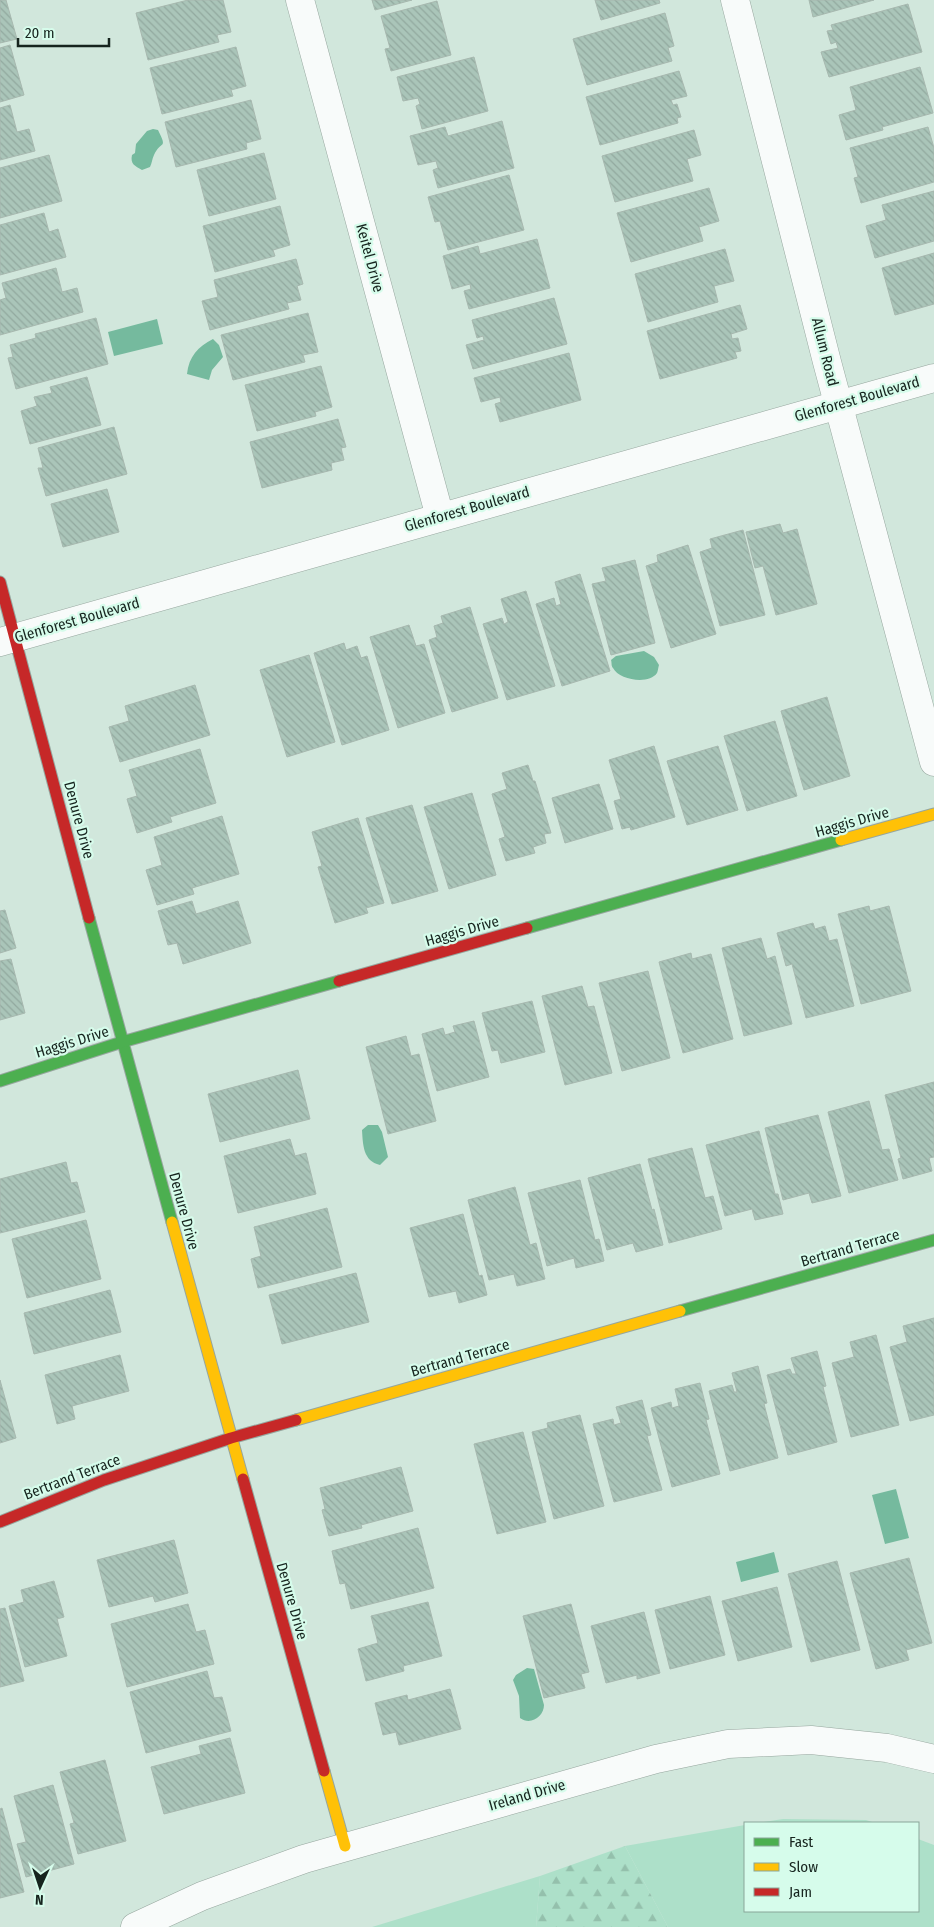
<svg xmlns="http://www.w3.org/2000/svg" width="934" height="1927" font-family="'Fira Sans Condensed',sans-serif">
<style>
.green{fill:#ade0c9}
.forest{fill:url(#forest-firs)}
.water{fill:#75ba9e}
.building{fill:url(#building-back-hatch);stroke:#a7b8af}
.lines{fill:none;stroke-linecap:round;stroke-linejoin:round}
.street-casing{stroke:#96a69e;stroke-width:29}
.fast-casing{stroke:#96a69e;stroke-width:13}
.slow-casing{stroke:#96a69e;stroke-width:13}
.jam-casing{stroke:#96a69e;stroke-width:13}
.street{stroke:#f8fbfa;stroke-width:28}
.fast{stroke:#4caf50;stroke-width:11}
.slow{stroke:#ffc107;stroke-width:11}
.jam{stroke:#c62828;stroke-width:11}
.labels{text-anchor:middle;stroke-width:4.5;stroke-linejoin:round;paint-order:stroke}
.street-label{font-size:15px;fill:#16241e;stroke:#d6fceb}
</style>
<defs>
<pattern id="forest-firs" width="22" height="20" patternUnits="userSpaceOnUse" patternTransform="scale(1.25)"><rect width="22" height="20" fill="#ade0c9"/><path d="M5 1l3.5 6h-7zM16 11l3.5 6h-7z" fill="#94c0ac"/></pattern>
<pattern id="building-back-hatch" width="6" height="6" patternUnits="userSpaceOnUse" patternTransform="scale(1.25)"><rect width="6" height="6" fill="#aac5b9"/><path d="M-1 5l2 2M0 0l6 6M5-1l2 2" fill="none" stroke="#92a99f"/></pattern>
</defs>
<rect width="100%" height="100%" fill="#d1e7dc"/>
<g class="green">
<path d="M783,1819L866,1820L875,1823H757Z"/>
<path d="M745,1825V1911H918V1839L934,1845V1927H668L625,1846Z"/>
<path d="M540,1876L536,1927H372Z"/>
</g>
<path class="forest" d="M625,1846L668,1927H536L540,1876Z"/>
<g class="water">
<path d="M153,129L158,130C168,150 161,140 154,155C152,159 152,163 150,167L142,170C135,166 130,164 132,155L135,153L136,144L147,131Z"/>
<path d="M157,319L163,344L114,356L108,332Z"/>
<path d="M213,339L219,345L223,357L212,370L209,380L187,374C189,356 198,347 213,339Z"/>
<path d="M644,651L654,657L659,665C658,668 658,671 657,673C649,685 619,680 613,668C611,666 612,663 611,660L616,656Z"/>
<path d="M368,1125H378L382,1132L388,1157L380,1165C363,1161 363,1145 362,1130Z"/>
<path d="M896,1489L909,1538L885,1544L872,1495Z"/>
<path d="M774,1552L779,1572L741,1582L736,1562Z"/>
<path d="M527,1668L534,1669L544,1705C544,1716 531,1726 520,1718L519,1696L513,1680L516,1675Z"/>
</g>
<g class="building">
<path d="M0,0H6L17,39L0,43Z"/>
<path d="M188,0H223L231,32L217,35L219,42L148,60L136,13Z"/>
<path d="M372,0H412L375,10Z"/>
<path d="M595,0H659L660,3L601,20Z"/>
<path d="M809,0H874L813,17Z"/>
<path d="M437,1L451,55L391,71L385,49L390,48L381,16Z"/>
<path d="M908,4L922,52L829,77L821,52L838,48L836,42L831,44L827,31L833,30L831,25Z"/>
<path d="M665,13L674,46L668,48L672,61L587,85L573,39Z"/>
<path d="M10,45L24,95L0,102V48Z"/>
<path d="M236,47L246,86L231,90L233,96L162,114L150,68Z"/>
<path d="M474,57L488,111L422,129L416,106L420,104L418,98L403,101L397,77Z"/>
<path d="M920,67L933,113L882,127L883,130L846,140L839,115L856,110L850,87Z"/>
<path d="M679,71L687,96L671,100L673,105L677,104L681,117L677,118L678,123L600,145L586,97Z"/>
<path d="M251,100L261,139L246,143L247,149L176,167L165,122Z"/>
<path d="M10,105L17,132L29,129L35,151L0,160V108Z"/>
<path d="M502,121L514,168L438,188L433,170L438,168L436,161L418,165L410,136L445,127L448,136Z"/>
<path d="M928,127L934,148V182L861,203L854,178L858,177L850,148Z"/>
<path d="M694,130L701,155L687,159L693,181L615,202L602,156Z"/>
<path d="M264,153L276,199L209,216L197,170Z"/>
<path d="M49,155L62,201L0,218V168Z"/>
<path d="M509,175L524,230L448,250L440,221L435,222L428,197Z"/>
<path d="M709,188L719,221L699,227L703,241L631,262L617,213Z"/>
<path d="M934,191V241L875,258L866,226L886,220L882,205Z"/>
<path d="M280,206L290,245L273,250L275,256L215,272L203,226Z"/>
<path d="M44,213L49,232L58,229L66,257L0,275V225Z"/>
<path d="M537,239L550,288L469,309L464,291L471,289L470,284L452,289L443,256L478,246L480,254Z"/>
<path d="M725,249L734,281L714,286L718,302L648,322L635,274Z"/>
<path d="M934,253V304L895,315L882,268Z"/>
<path d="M296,259L303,284L297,286L301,300L287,303L289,309L210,330L202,301L218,297L214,280Z"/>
<path d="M56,268L62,292L77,288L83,312L0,335V300L6,298L2,283Z"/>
<path d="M554,298L567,344L473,369L466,345L484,340L483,336L477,338L472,320Z"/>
<path d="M740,305L747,329L731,334L732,339L738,338L741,351L735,352L737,358L660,379L647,331Z"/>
<path d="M308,313L318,352L303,355L305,362L233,380L221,335Z"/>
<path d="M96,318L108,364L16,389L8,358L13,357L10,345L36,338L35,334Z"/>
<path d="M569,353L581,400L500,422L495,404L501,402L500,397L481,402L474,378Z"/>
<path d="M321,366L332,407L315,412L316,416L257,431L245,385Z"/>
<path d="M87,377L101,425L30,444L21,411L37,406L34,397L52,393L50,387Z"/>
<path d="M338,419L346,447L341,448L344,460L331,463L332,470L262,488L250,442Z"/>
<path d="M114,427L127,474L46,496L38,468H43L38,448Z"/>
<path d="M107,489L119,532L63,547L51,504Z"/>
<path d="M780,524L783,533L797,529L817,604L776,615L763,566L755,568L746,532Z"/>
<path d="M743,530L765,615L720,626L700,552L712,548L710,539Z"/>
<path d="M688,545L716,634L671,648L646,566L658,562L657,555Z"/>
<path d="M635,560L655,643L611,655L592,584L606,581L602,568Z"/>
<path d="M580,574L610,671L562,686L536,604L554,598L556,606L561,604L555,582Z"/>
<path d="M526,591L555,686L507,700L483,624L502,618L504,624L508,622L501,599Z"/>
<path d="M470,607L498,698L452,712L429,640L437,637L434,626L443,623L441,616Z"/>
<path d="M409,625L416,646L424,644L445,713L398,728L370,637Z"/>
<path d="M344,643L346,650L357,646L361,658L367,656L389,730L342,745L314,653Z"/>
<path d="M309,655L335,742L287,757L260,670Z"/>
<path d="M195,685L210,735L120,762L109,727L129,721L125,706Z"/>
<path d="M827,697L850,776L804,790L781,711Z"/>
<path d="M775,721L797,796L747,811L724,736Z"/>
<path d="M654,746L675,817L631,830L630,827L622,829L614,801L621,799L609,760Z"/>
<path d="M718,746L738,810L687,825L667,761Z"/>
<path d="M200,749L216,803L170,817L172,822L137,833L127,799L137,796L129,770Z"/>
<path d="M528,765L533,781H535L551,833L544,834L546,843L533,847L535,853L506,861L499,839L505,837L492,794L507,789L502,773Z"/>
<path d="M599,784L613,829L565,843L552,798Z"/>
<path d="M472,793L496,875L449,889L424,807Z"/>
<path d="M412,805L438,891L392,904L366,818Z"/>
<path d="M222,816L239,874L192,888L194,894L157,905L146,870L162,865L154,837Z"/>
<path d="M358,818L384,903L366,908L368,913L335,923L318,867L322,866L312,832Z"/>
<path d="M192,901L196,914L238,901L251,943L183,964L177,943L168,945L158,911Z"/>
<path d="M869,906L870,911L889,906L911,991L861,1004L838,914Z"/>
<path d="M5,910L16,948L0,953V911Z"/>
<path d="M813,923L815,929L825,926L829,941L837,939L854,1006L806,1018L792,964L786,966L777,933Z"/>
<path d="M761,938L767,959L775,956L792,1024L744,1036L722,948Z"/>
<path d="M691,953L692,959L711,954L733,1039L683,1053L659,962Z"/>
<path d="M11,959L25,1013L0,1020V961Z"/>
<path d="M648,971L670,1058L622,1071L599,983Z"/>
<path d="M582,986L588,1007L594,1006L612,1073L565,1085L542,996Z"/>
<path d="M532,1001L545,1052L501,1063L498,1050L492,1051L482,1013Z"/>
<path d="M474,1021L489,1077L437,1091L422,1034L443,1028L445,1035L455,1032L453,1026Z"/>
<path d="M406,1036L411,1056L419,1054L436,1121L388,1134L366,1047Z"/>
<path d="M298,1070L310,1119L220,1142L208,1094Z"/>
<path d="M934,1082V1157L929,1158L932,1171L903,1179L898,1159L901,1158L885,1095Z"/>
<path d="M869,1101L882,1150L889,1149L898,1180L849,1193L828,1112Z"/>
<path d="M818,1115L841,1196L812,1203L809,1193L783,1200L765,1128Z"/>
<path d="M759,1131L775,1194H778L783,1214L755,1220L752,1209L725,1216L706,1145Z"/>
<path d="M290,1139L295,1156L306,1153L316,1194L238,1213L224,1156Z"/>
<path d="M692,1148L705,1198L713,1196L722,1229L669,1243L648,1159Z"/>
<path d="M66,1162L71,1183L77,1182L85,1212L0,1233V1179Z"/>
<path d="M640,1164L652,1210L654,1209L663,1245L636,1252L633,1243L607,1250L588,1178Z"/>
<path d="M580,1180L595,1240L599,1239L604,1261L576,1268L574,1258L547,1266L528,1193Z"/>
<path d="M515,1187L530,1245L536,1243L545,1279L517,1286L514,1274L489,1280L468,1200Z"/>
<path d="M327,1208L342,1267L258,1288L251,1259L261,1256L254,1227Z"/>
<path d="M463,1214L479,1276L482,1275L487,1295L459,1303L456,1291L429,1297L410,1228Z"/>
<path d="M86,1220L101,1279L27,1298L12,1239Z"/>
<path d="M356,1273L369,1322L282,1344L269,1295Z"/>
<path d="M110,1290L121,1332L34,1354L24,1313Z"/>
<path d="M934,1318V1415L910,1421L890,1347L907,1342L903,1326Z"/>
<path d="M876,1335L899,1425L851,1437L832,1363L854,1357L850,1342Z"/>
<path d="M817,1351L826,1386L823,1387L837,1442L788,1455L767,1375L790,1369L792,1374H796L791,1358Z"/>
<path d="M120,1355L129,1391L72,1406L75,1419L57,1424L45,1375Z"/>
<path d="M758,1366L767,1403L764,1404L778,1458L730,1471L709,1391L732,1385L734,1392H737L732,1373Z"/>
<path d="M0,1380L16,1438L0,1443Z"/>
<path d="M700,1383L709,1419L706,1420L720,1474L672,1487L651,1408L671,1402L672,1408L679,1406L675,1389Z"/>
<path d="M642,1400L651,1435L647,1436L662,1490L614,1502L593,1424L613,1419L614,1425L621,1423L616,1407Z"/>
<path d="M580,1415L604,1506L554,1519L532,1432L548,1428L547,1423Z"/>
<path d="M523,1432L546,1522L497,1534L474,1444Z"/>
<path d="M401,1467L413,1511L361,1525L362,1528L329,1536L322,1510L325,1509L320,1488Z"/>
<path d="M418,1528L434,1588L351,1609L345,1583L340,1584L332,1551Z"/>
<path d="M174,1540L188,1593L155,1602L153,1596L109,1607L97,1560Z"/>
<path d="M909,1558L932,1643L906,1650L909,1660L876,1669L850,1573Z"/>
<path d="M837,1561L860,1650L811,1662L788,1574Z"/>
<path d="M54,1581L64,1617L57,1619L67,1656L25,1667L9,1606L24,1602L21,1590Z"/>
<path d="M777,1587L792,1647L738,1661L722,1601Z"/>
<path d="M710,1596L725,1655L670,1669L655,1610Z"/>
<path d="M428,1602L442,1656L403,1666L404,1671L366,1681L358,1649L378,1643L371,1616Z"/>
<path d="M188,1604L196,1632L205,1630L214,1664L127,1687L111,1624Z"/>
<path d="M571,1604L589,1672L581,1674L585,1688L544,1698L523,1616Z"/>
<path d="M5,1608L24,1681L0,1687V1609Z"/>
<path d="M644,1612L660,1673L637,1679V1675L606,1683L591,1626Z"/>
<path d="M207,1671L214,1698L222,1697L231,1731L146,1753L130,1692Z"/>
<path d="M450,1689L461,1729L399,1745L396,1732L383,1735L375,1703L407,1695L408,1700Z"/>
<path d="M230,1738L245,1793L164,1814L151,1767L201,1754L199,1746Z"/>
<path d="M105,1760L126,1841L78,1854L70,1824L74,1823L60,1772Z"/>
<path d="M53,1785L74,1864L26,1877L17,1844L26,1842L14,1796Z"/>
<path d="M2,1808L24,1892L0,1898V1809Z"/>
</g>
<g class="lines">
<g class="street-casing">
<g id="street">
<path d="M300,0L440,517"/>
<path d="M735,0L827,362L934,762"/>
<path d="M0,642L934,378"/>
<path d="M135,1927L202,1896L304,1859L656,1759L728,1744L811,1740L887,1748L934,1759"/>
</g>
</g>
<g class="fast-casing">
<g id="fast">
<path d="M89,918L172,1222"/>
<path d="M527,928L841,840"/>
<path d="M0,1081L122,1042L339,981"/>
<path d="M680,1311L934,1240"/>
</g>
</g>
<g class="slow-casing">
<g id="slow">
<path d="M841,840L934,814"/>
<path d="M172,1222L243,1479"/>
<path d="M296,1420L680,1311"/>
<path d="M324,1771L345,1846"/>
</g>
</g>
<g class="jam-casing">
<g id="jam">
<path d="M0,582L89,918"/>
<path d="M339,981L527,928"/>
<path d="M243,1479L324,1771"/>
<path d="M0,1522L104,1480L231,1438L296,1420"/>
</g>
</g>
<use href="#street" class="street"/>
<use href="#fast" class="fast"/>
<use href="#slow" class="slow"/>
<use href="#jam" class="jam"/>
</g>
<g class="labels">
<g class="street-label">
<text transform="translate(370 258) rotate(75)" y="5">Keitel Drive</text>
<text transform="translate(825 352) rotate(76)" y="5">Allum Road</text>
<text transform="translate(857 399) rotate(-16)" y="5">Glenforest Boulevard</text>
<text transform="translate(467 509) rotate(-16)" y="5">Glenforest Boulevard</text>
<text transform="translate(77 620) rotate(-16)" y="5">Glenforest Boulevard</text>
<text transform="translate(79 820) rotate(75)" y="5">Denure Drive</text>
<text transform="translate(852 822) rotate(-16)" y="5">Haggis Drive</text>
<text transform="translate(462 931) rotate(-16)" y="5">Haggis Drive</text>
<text transform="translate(72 1042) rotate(-17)" y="5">Haggis Drive</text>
<text transform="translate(184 1211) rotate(75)" y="5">Denure Drive</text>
<text transform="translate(850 1248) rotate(-16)" y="5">Bertrand Terrace</text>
<text transform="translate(460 1358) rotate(-16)" y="5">Bertrand Terrace</text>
<text transform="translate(72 1477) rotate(-21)" y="5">Bertrand Terrace</text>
<text transform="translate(292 1601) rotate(74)" y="5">Denure Drive</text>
<text transform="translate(527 1795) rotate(-16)" y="5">Ireland Drive</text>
</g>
</g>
<rect x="744" y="1822" width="175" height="90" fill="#d6fceb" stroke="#89a699"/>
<rect x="754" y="1838" width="25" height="8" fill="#4caf50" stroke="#89a699"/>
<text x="789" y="1847" font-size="15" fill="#16241e">Fast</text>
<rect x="754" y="1863" width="25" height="8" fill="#ffc107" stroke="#89a699"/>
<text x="789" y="1872" font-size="15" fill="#16241e">Slow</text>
<rect x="754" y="1888" width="25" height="8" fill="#c62828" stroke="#89a699"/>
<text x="789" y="1897" font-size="15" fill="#16241e">Jam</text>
<g transform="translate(40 1887) rotate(183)" stroke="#d6fceb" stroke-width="4" paint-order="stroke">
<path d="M0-4L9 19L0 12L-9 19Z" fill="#16241e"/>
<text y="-8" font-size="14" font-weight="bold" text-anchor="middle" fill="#16241e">N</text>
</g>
<path d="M18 38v8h91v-8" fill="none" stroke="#16241e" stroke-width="2.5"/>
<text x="25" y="38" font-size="15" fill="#16241e" stroke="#d6fceb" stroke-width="4" paint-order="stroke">20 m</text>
</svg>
